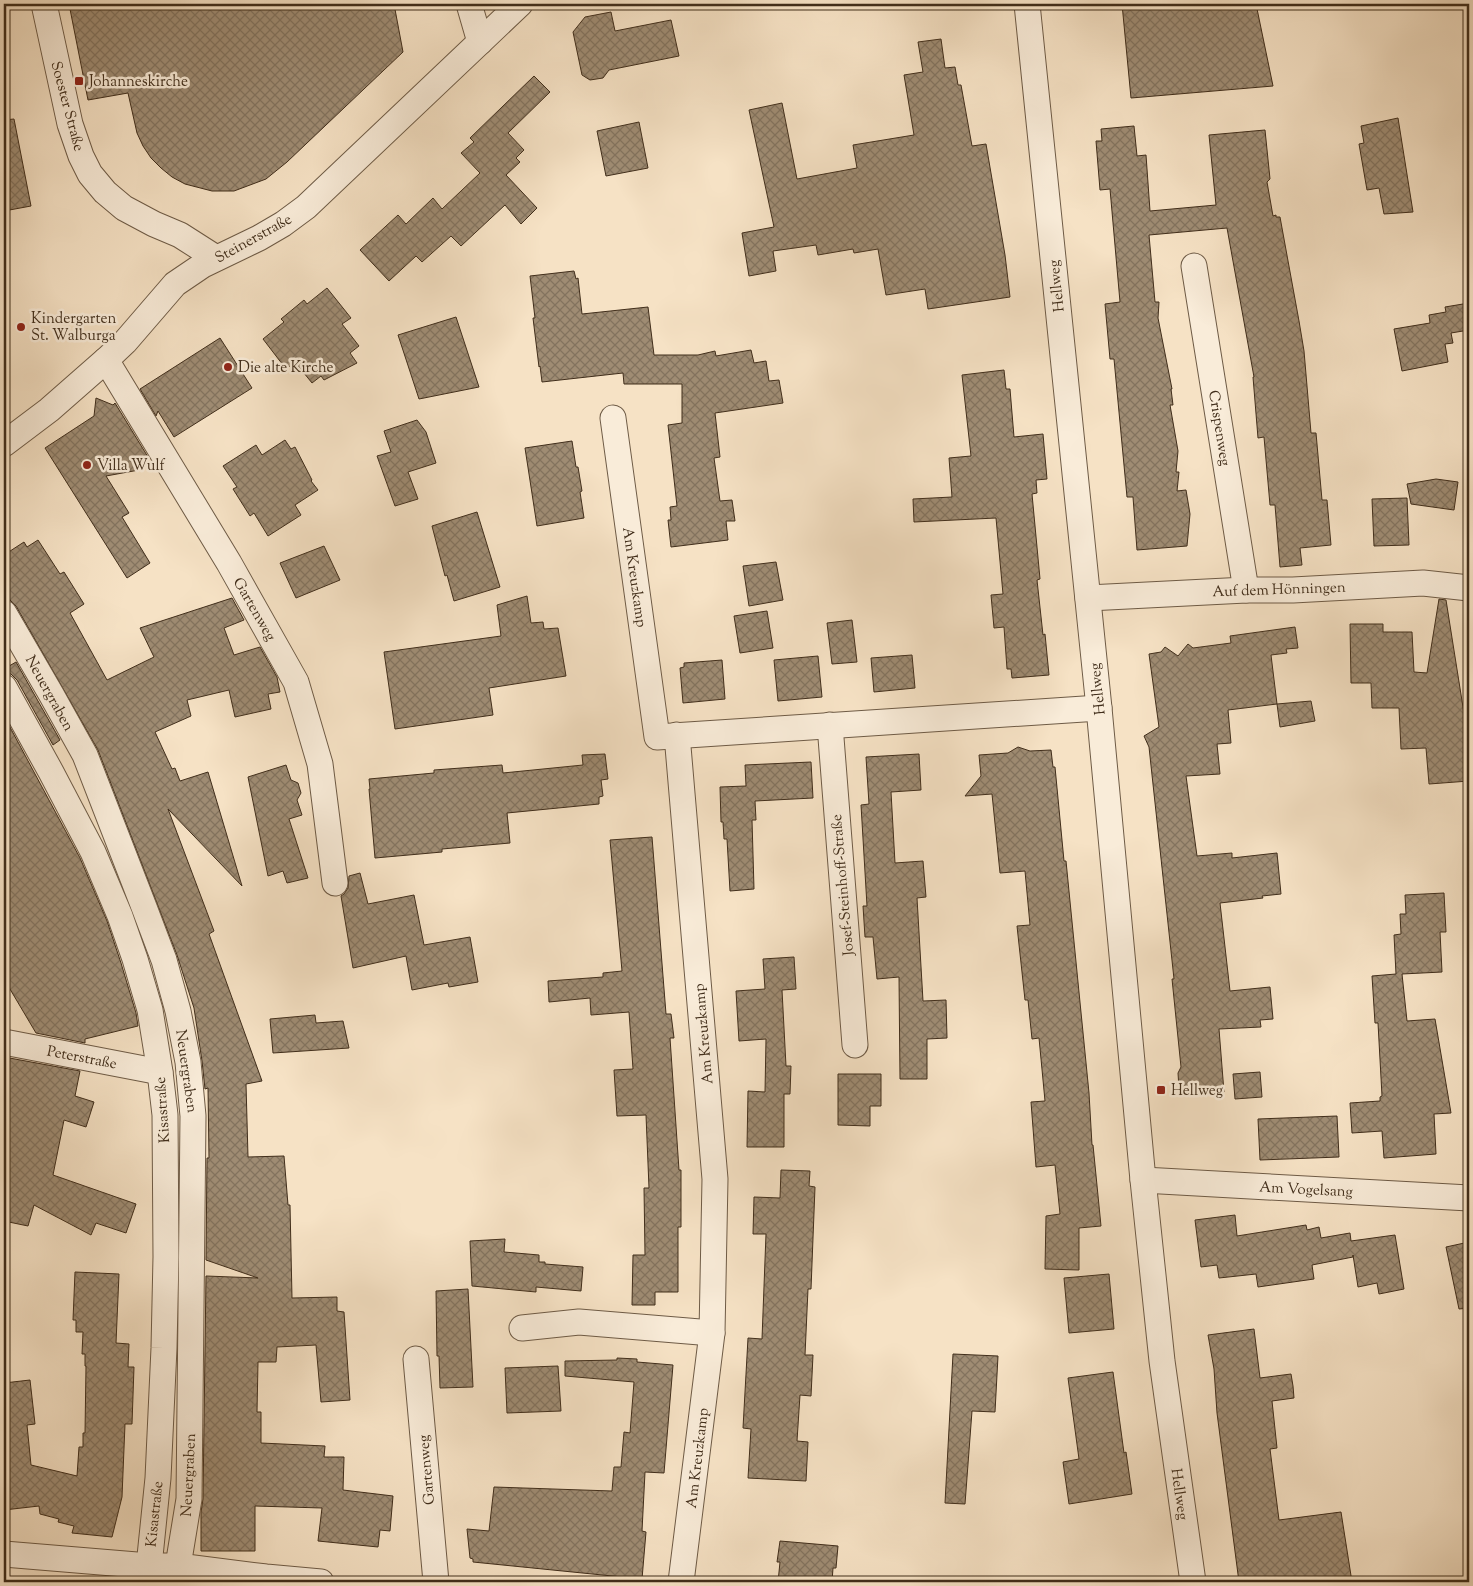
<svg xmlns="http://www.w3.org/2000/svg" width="1473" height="1586" font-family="'Sorts Mill Goudy',serif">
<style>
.building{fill:url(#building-cross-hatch);stroke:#412e1b}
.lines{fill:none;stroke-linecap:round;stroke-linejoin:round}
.street-casing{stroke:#6e5b46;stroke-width:27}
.street{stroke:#f9ecd9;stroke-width:25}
.poi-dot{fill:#8f2418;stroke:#f9ecd9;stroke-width:2}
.labels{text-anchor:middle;stroke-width:5;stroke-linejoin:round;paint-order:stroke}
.poi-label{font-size:15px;fill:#412e1b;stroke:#f9ecd9;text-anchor:start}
.street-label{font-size:15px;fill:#412e1b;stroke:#f9ecd9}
</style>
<defs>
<pattern id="building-cross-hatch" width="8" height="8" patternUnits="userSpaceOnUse" patternTransform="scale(1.25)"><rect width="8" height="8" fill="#9f8c73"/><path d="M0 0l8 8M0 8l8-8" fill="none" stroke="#83735e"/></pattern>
</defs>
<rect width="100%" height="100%" fill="#f6e2c5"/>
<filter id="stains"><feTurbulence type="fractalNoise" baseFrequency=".004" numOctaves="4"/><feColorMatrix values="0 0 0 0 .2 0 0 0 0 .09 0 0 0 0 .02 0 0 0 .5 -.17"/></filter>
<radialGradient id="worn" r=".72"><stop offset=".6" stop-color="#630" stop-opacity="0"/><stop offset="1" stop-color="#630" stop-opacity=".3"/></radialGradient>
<g class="building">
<path d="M69,4H394L403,52L287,162L266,179L234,191H212L185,184L172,177L161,168L151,158L143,146L137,133L128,93L88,100Z"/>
<path d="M1122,4H1256L1273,86L1131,98Z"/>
<path d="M611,12L615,31L671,20L679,56L609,70L603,78L590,80L582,75L573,32L585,17Z"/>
<path d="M941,39L945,68L955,67L958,85H961L972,146L986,144L1005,255L1010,297L928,309L925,289L886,295L878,249L854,253L853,249L818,255L816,245L773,251L776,271L749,276L742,233L774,227L749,110L782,103L797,179L857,168L853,145L914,135L904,75L923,72L918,42Z"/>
<path d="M534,76L550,92L508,133L524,150L516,158L520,162L506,175L537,208L521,224L505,205L461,246L451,236L422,262L416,256L389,281L360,250L398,215L406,224L433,198L442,209L480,173L461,153L474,142L470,138Z"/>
<path d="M1398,118L1413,212L1384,214L1379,188L1367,190L1359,144L1364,143L1361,126Z"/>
<path d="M14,119L31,206L4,211V120Z"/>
<path d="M639,122L648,168L606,176L597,131Z"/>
<path d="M1134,126L1137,156L1146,155L1150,211L1216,205L1209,135L1265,130L1270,179L1267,182L1273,216L1276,215V217H1280L1299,321L1304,351L1311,433H1316L1322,500H1327L1331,545L1300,548L1302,565L1280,567L1275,505H1270L1264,437L1258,438L1253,377H1254L1227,228L1149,235L1155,302H1159L1158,318L1172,389H1171L1173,405H1170L1178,451L1176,472H1179L1177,491L1186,490L1190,514L1187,546L1137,550L1133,497H1127L1114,359H1110L1105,304L1120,302L1110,189L1100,190L1096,141H1102L1101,129Z"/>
<path d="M574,271L576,279L578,278L582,314L648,307L654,355H698L715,351L716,356L751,350L754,363L766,361L769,381L779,380L783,403L715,413L720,457L714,458L720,501L732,500L735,521H726L728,540L671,547L668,520H671L670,507L677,506L668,425L682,423V384H624L623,373L542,382L540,366L539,367L533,318H535L530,276Z"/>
<path d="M327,288L351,318L342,324L359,346L350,353L357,363L324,380L321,376L312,383L295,362L286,369L263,339L284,322L281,319L304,300L307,304Z"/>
<path d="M1469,303V330L1451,333L1453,343L1445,344L1448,362L1402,371L1394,329L1430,323L1429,315L1446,312L1445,307Z"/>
<path d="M456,317L479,387L419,399L398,335Z"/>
<path d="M220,338L252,388L174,437L158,411L156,416L140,389Z"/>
<path d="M1004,370L1006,389H1010L1014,437L1043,434L1047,479L1036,480L1037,493L1032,494L1040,579L1037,580L1043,635L1045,634L1049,675L1012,678L1011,669H1007L1004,627L994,628L991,595L1003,594L996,518L914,522L913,499L952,497L949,458L971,456L962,375Z"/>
<path d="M96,398L113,405L115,403L148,457L146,463L139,470L106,476L129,513L122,517L150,563L127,578L45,448L94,416Z"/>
<path d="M417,420L426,432L436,463L408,472L418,499L395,506L377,456L391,452L384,431Z"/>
<path d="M285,440L291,449L295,447L312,480L311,481L318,490L295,505L301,515L268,536L254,513L250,516L233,489L237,487L223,466L256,445L262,455Z"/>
<path d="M572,441L576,467H578L582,491L580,492L584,518L537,526L525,448Z"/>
<path d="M1436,479L1458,482L1454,510L1411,504L1407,484Z"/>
<path d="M1407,498L1409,545L1374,546L1372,499Z"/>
<path d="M477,512L500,587L454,601L447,575L445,576L432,526Z"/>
<path d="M38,540L60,574L64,572L84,604L70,613L107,680L154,657L140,628L232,598L244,620L224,628L234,655L260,647L277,677L280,692L268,694L271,709L235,717L229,690L187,700L191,716L155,732L172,769L175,768L180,781L208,772L242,886L168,809L214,931L209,934L262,1081L246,1084L248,1157L284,1156L288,1205H290L292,1298L337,1297V1311L344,1312L350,1400L321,1402L316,1345L277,1347L276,1362H258L257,1412H261V1443L325,1446L324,1457H344L343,1490L393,1496L390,1531L380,1530L378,1547L318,1541L322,1508L255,1506V1551H201V1512L203,1499L206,1276L258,1278L206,1260L207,1158H209L208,1088L205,1089L202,1061L194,1008L177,955L98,750L16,606L10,600L4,590V555L24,542L27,547Z"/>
<path d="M324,546L340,580L296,598L280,563Z"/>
<path d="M776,562L783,600L749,606L743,566Z"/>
<path d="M527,596L531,623L543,622L544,629L558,628L566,676L489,688L493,715L395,729L384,652L501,636L497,605Z"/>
<path d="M1439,599L1446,600L1469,745V781L1429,784L1426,748L1401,749L1399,708H1372L1371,683H1351L1350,624H1383V632H1412L1414,672L1427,673Z"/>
<path d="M767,611L773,648L740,653L734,616Z"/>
<path d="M852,620L857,662L832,664L827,623Z"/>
<path d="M1295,627L1298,648L1286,649L1287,653L1271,655L1277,704L1228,710L1231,743L1217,744L1220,774L1186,776L1197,856L1232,853V858L1277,853L1281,894L1262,896L1263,898L1220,903L1230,991L1270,987L1273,1019L1260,1020L1261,1027L1219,1029L1224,1092L1197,1093L1196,1087L1179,1089L1178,1073L1181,1067L1172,979H1174L1149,747L1144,736L1159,727L1149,654L1161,652L1165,647L1178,656L1188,644L1193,648L1231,643L1230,636Z"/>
<path d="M912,655L915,688L874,692L871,658Z"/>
<path d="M818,656L822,697L778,701L774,660Z"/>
<path d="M722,660L725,699L683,703L680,668L684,667V663Z"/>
<path d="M16,662L60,740L53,745L17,680L11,674L4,673V669Z"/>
<path d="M1311,701L1315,721L1280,727L1277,704Z"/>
<path d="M4,716L80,858L107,921L121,963L136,1013L138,1026L85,1039V1043L36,1033L4,979Z"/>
<path d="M1018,747L1030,751L1051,750L1053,767H1055L1064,861H1066L1089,1093L1092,1145H1093L1101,1226L1079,1228V1270L1045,1269L1046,1216L1060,1214L1055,1165L1036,1167L1031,1102L1045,1101L1039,1038L1032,1039L1028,1000H1025L1017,926L1030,925L1025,871L1000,873L992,794L965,796L981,776L979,755L1008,753Z"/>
<path d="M605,754L608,779L601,780L603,796L599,797V804L507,813L510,843L442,849V852L375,858L369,789H370L369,779L434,773V770L502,765L503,773L583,765L582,755Z"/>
<path d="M919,754L921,790L891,792L895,863L923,861L926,897L917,898L923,1001L946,1000L947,1038L927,1039V1079H900L899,977L877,979L873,937H865L863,906H867L861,805L869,804L866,757Z"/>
<path d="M811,762L813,798L755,801L756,820H752L754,889L730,891L727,839H724L723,822H721L720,787L746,786L745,765Z"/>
<path d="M286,765L291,780L298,783L301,793L297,800L302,815L289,819L308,878L287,883L283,871L268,876L248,777Z"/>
<path d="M652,837L666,1014H671L674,1038H670L679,1170H681V1227H678V1292H655V1305H632L633,1255H645L644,1188H649L646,1115L617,1116L614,1070L633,1069L629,1012L591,1015L590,998L549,1002L548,981L603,977V973L622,971L610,840Z"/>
<path d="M360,873L368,904L414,895L424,945L470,937L478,982L449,987L448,983L412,990L406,956L353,968L341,896L344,894L348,888L349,876Z"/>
<path d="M1444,893L1446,932H1440L1442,972L1402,974L1407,1021L1435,1019L1451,1113L1434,1114L1436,1154L1384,1158L1382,1131L1352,1133L1350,1103L1380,1101V1097L1382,1096L1378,1023H1375L1372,976L1396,974L1394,935L1401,934L1400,914H1406L1405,895Z"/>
<path d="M794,957L796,989L782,990L786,1066H791L790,1094H784V1147H747L748,1091L765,1092L766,1039L739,1041L736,991L765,989L763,959Z"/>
<path d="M315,1015L316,1023L343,1021L349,1048L273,1053L270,1019Z"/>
<path d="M4,1057L80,1071L75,1096L94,1102L86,1127L64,1120L53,1175L136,1204L126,1233L96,1223L91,1235L34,1205L28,1226L4,1221Z"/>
<path d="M1260,1072L1262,1097L1235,1099L1233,1074Z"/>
<path d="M838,1074H881V1106H870V1126L838,1125Z"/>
<path d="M1337,1116L1339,1157L1260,1160L1258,1119Z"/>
<path d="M781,1170L810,1171L809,1186L815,1187L811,1289H808L805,1355H813L811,1396L800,1395L797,1441L808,1442L806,1481L748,1478L751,1429L743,1428L748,1338L762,1339L766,1234H753L754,1197L780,1198Z"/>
<path d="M1235,1215L1237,1236L1306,1225L1307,1230L1319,1227L1321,1238L1350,1233L1351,1241L1395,1235L1404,1289L1379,1294L1377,1283L1358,1287L1353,1255V1257L1312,1265L1314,1279L1258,1287L1256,1274L1219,1278L1217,1265L1201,1267L1195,1220Z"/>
<path d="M505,1239L504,1252L539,1255V1262H545V1264L583,1267L581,1291L536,1287V1292L472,1286L470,1241Z"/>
<path d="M1469,1242V1308L1459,1309L1446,1247Z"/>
<path d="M75,1272L119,1274L116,1343L129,1344L128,1367H134L132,1424H125L122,1497L112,1537L72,1533L74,1526L58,1522L59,1519L40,1514L39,1506L4,1510V1383L30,1380L35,1424L27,1425L31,1465L77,1476L79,1447H83V1433H85L86,1366H85V1354H82L83,1332H76V1320H73Z"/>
<path d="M1109,1274L1114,1329L1069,1333L1064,1278Z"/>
<path d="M468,1289L473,1387L440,1388L439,1356H437L436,1291Z"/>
<path d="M1254,1329L1260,1378L1291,1374L1293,1386L1294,1398L1272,1401L1277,1448L1270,1449L1279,1520L1341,1512L1352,1582H1239L1217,1413L1214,1369L1208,1335Z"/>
<path d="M953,1354L998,1356L995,1412L972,1411L965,1504L945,1503Z"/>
<path d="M617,1358L637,1359V1362L673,1365L664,1473L645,1472L642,1531L646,1532L642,1579L473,1562V1559L470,1558L467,1529L489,1531L494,1487L612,1491L614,1467H621L624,1432L630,1433L634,1382L565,1376V1361L617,1360Z"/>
<path d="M558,1366L561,1411L507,1413L505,1368Z"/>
<path d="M1113,1372L1124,1453L1126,1452L1132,1494L1069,1504L1063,1462L1079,1459L1068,1378Z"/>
<path d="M780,1541L838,1546L836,1568H833L832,1582H778L780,1562H777Z"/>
</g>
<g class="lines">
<g class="street-casing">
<g id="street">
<path d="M44,4L70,124L81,156L90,174L105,192L124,208L154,224L180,235L216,258"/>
<path d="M469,4L480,42"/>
<path d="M1027,4L1099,708L1143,1180L1162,1361L1193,1582"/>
<path d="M1194,266L1246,590"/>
<path d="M106,360L229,563L296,682L320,764L335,883"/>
<path d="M613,418L657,737L1099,708"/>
<path d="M4,444L49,410L106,360L125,342L175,284L203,265L259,238L283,224L306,207L520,4"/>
<path d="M1088,598L1246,590H1293L1423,583L1469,588"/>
<path d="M4,613L51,694L85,755L144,907L164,960L178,1011L188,1062L193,1116L189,1499L178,1566"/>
<path d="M4,687L51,772L93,852L120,916L135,959L150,1010L160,1072L165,1115L166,1257L164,1348L158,1478L149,1566"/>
<path d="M830,725L855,1045"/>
<path d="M677,735L715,1179L712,1333L681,1582"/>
<path d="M4,1042L160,1072"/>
<path d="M1143,1180L1469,1198"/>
<path d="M522,1328L579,1322L712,1333"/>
<path d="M416,1359L436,1582"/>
<path d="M4,1554L149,1566H178L266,1577L321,1582"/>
</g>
</g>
<use href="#street" class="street"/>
</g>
<g class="poi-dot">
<rect x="74" y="76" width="10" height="10" rx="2.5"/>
<circle cx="21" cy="327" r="5"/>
<circle cx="228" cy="367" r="5"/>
<circle cx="87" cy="465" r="5"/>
<rect x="1156" y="1085" width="10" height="10" rx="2.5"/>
</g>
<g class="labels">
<g class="poi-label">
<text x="89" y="86">Johanneskirche</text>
<text x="31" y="323">Kindergarten<tspan x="31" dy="17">St. Walburga</tspan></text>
<text x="238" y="372">Die alte Kirche</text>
<text x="97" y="470">Villa Wulf</text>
<text x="1171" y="1095">Hellweg</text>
</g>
<g class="street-label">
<text transform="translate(68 106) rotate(75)" y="5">Soester Straße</text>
<text transform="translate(253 238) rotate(-29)" y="5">Steinerstraße</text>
<text transform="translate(1056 286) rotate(-96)" y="5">Hellweg</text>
<text transform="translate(1220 428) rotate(81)" y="5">Crispenweg</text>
<text transform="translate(635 577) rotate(82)" y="5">Am Kreuzkamp</text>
<text transform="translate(1279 589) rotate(-2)" y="5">Auf dem Hönningen</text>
<text transform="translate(255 609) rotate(60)" y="5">Gartenweg</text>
<text transform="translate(1097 689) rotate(-96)" y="5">Hellweg</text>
<text transform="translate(50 693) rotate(61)" y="5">Neuergraben</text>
<text transform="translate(842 885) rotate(-95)" y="5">Josef-Steinhoff-Straße</text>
<text transform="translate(703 1034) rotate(-95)" y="5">Am Kreuzkamp</text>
<text transform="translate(82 1057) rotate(11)" y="5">Peterstraße</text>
<text transform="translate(187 1071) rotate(82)" y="5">Neuergraben</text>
<text transform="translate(162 1110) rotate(-94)" y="5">Kisastraße</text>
<text transform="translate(1306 1189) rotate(3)" y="5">Am Vogelsang</text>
<text transform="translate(697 1458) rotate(-83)" y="5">Am Kreuzkamp</text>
<text transform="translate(426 1470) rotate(-95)" y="5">Gartenweg</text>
<text transform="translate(188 1475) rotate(-87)" y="5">Neuergraben</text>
<text transform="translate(1180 1494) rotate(82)" y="5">Hellweg</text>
<text transform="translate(154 1514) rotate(-84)" y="5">Kisastraße</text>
</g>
</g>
<rect width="1473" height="1586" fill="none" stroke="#f6e2c5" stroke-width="20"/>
<rect x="5" y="5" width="1463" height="1576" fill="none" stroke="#412e1b" stroke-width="2.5"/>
<rect x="10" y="10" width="1453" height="1566" fill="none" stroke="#412e1b"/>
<rect width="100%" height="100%" filter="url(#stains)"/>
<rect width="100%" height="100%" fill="url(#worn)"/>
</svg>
